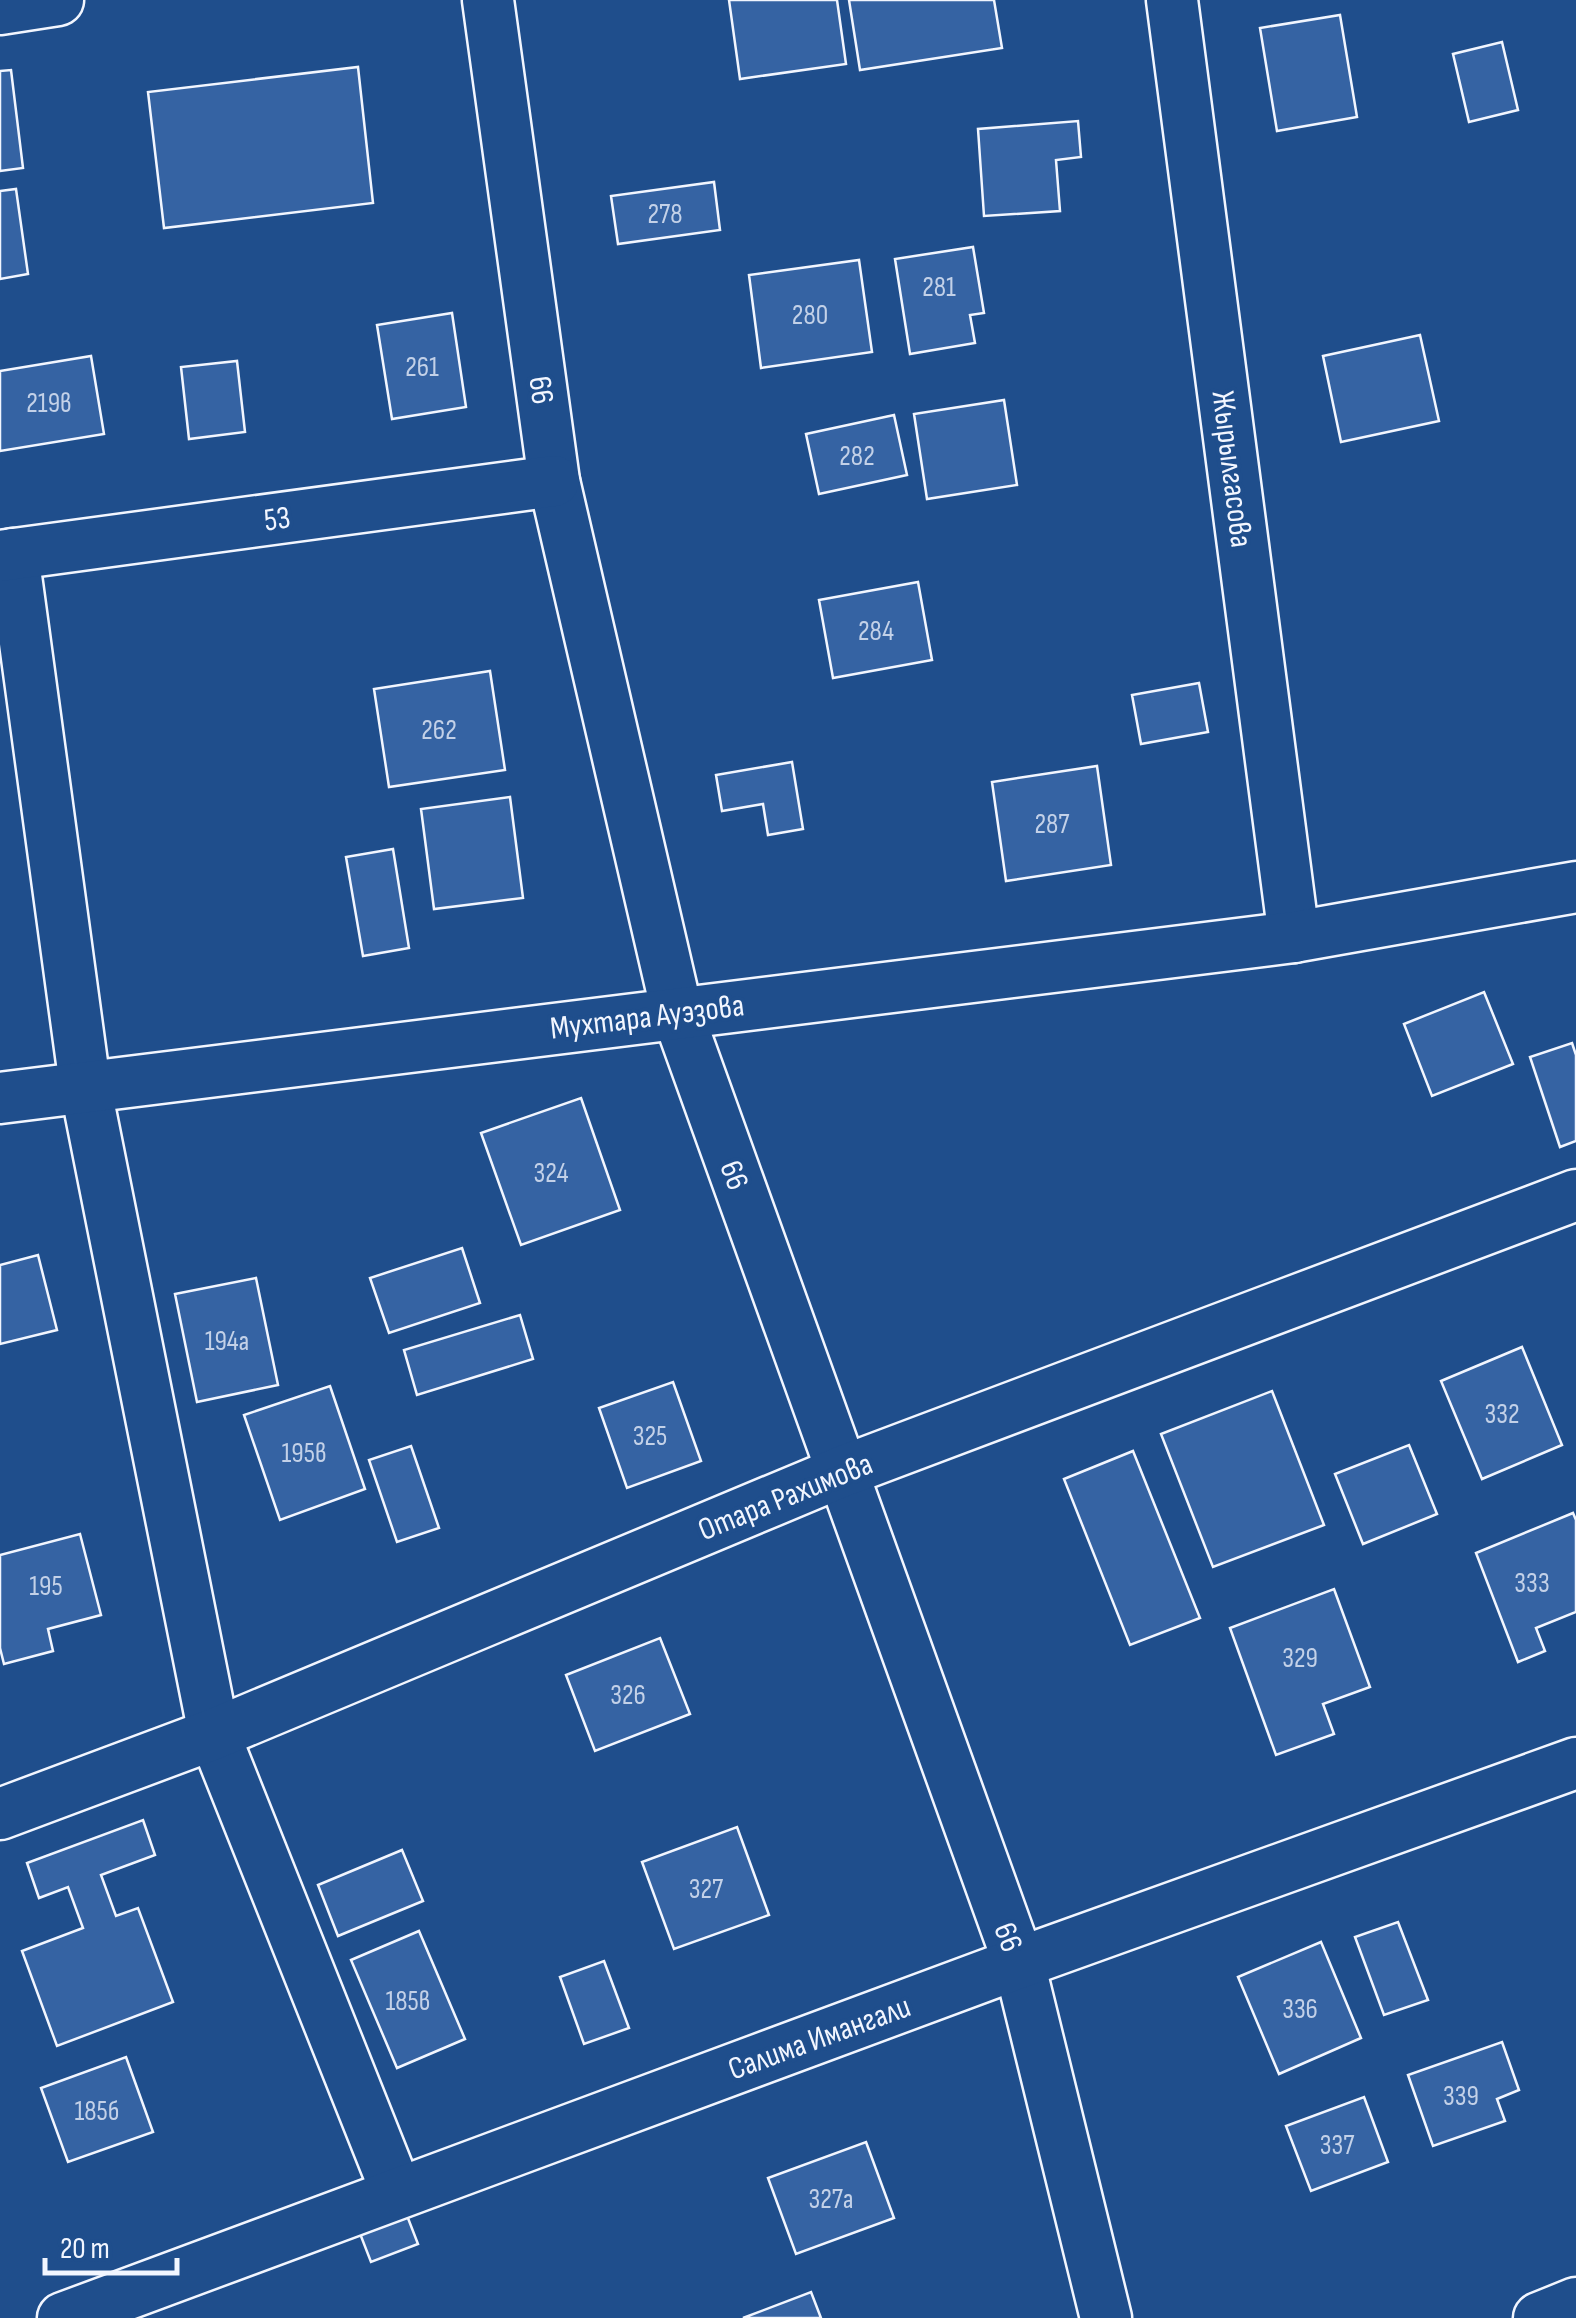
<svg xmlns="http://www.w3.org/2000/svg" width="1576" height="2318" font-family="'Sofia Sans Condensed',sans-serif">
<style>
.building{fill:#3563a3;stroke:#f2f6ff;stroke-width:2.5}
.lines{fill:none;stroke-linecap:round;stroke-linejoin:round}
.minor-casing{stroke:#f2f6ff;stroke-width:55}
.minor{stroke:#1f4e8c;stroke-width:50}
.labels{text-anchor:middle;stroke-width:8;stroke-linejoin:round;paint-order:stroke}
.number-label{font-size:28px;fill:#c3d1e8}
.street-label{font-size:32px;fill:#f2f6ff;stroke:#1f4e8c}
</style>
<rect width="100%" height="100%" fill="#1f4e8c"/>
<g class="building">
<path d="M729,0H837L846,64L740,79Z"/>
<path d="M849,0H994L1002,48L860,70Z"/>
<path d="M1340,15L1357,117L1277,131L1260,28Z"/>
<path d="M1502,42L1518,110L1469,122L1453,54Z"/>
<path d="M358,67L373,203L164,228L148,92Z"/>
<path d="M11,70L23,168L0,171V71Z"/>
<path d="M1078,121L1081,157L1056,160L1060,211L984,216L978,129Z"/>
<path d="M714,182L720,230L618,244L611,196Z"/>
<path d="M16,189L28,274L0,279V191Z"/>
<path d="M973,247L984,313L970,315L975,343L910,354L895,259Z"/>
<path d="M859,260L872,352L761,368L749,275Z"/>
<path d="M452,313L466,407L392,419L377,325Z"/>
<path d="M1420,335L1439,421L1341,442L1323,356Z"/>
<path d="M91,356L104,434L0,451V371Z"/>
<path d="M237,361L245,432L189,439L181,367Z"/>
<path d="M1004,400L1017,485L927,499L914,414Z"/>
<path d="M894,415L907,475L819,494L806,434Z"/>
<path d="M918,582L932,660L833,678L819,600Z"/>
<path d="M490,671L505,770L389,787L374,689Z"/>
<path d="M1199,683L1208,732L1141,744L1132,695Z"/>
<path d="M792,762L803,829L768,835L763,804L722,811L716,775Z"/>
<path d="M1097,766L1111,865L1006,881L992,782Z"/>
<path d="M510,797L523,898L434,909L421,809Z"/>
<path d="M393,849L409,948L363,956L346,857Z"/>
<path d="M1484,992L1513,1064L1432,1096L1404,1024Z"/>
<path d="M1572,1043L1576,1055V1141L1560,1147L1530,1057Z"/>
<path d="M581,1098L620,1210L521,1245L481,1133Z"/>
<path d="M462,1248L480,1303L389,1333L370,1278Z"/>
<path d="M38,1255L57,1330L0,1344V1265Z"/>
<path d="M256,1278L278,1385L197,1402L175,1294Z"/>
<path d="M520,1315L533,1359L417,1395L404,1350Z"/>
<path d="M1522,1347L1562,1445L1482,1479L1441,1381Z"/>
<path d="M673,1382L701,1461L627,1488L599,1408Z"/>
<path d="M330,1386L365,1489L280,1520L244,1415Z"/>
<path d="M1272,1391L1324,1525L1213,1567L1161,1434Z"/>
<path d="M1409,1445L1437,1514L1363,1544L1335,1474Z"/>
<path d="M411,1446L439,1528L397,1542L369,1460Z"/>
<path d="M1133,1451L1200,1618L1130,1645L1064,1479Z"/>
<path d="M1573,1513L1576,1520V1612L1536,1628L1545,1651L1518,1662L1476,1553Z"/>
<path d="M80,1534L101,1615L48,1629L53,1651L4,1664L0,1648V1555Z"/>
<path d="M1334,1589L1370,1687L1323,1704L1334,1734L1276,1755L1230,1628Z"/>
<path d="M660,1638L690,1714L595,1751L566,1675Z"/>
<path d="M143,1820L155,1855L101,1875L116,1916L138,1908L173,2002L57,2046L22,1951L83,1928L68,1887L39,1898L27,1863Z"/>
<path d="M737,1827L769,1915L674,1949L642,1862Z"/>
<path d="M402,1850L423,1901L338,1936L318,1885Z"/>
<path d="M1398,1922L1428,2000L1384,2015L1355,1937Z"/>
<path d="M419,1931L465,2039L397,2068L351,1960Z"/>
<path d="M1321,1942L1361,2038L1279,2074L1238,1977Z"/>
<path d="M604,1961L629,2028L584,2044L560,1977Z"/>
<path d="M1502,2042L1519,2090L1497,2099L1505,2121L1433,2146L1408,2075Z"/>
<path d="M126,2057L153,2132L68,2162L41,2088Z"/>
<path d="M1364,2097L1388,2162L1311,2191L1286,2126Z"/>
<path d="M866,2142L894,2218L796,2254L768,2178Z"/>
<path d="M406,2213L418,2244L371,2262L359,2231Z"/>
<path d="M811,2292L821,2318H743Z"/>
</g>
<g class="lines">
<g class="minor-casing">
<g id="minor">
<path d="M488,0L554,481L677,1012L1019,1963L1106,2318"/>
<path d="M1172,0L1294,937"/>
<path d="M0,9L58,0"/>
<path d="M13,554L85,1085L214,1734L397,2193"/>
<path d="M0,556L554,481"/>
<path d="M0,1098L1294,937L1576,887"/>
<path d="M0,1814L214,1734L841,1472L1576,1195"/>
<path d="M63,2318L1019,1963L1576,1763"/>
<path d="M1539,2318L1576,2303"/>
</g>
</g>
<use href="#minor" class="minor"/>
</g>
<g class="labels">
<g class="number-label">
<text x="665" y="223">278</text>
<text x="939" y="296">281</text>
<text x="810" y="324">280</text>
<text x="422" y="376">261</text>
<text x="49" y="412">219в</text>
<text x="857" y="465">282</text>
<text x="876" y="640">284</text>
<text x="439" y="739">262</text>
<text x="1052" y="833">287</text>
<text x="551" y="1182">324</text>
<text x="227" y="1350">194а</text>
<text x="1502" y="1423">332</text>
<text x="650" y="1445">325</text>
<text x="304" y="1462">195в</text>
<text x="1532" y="1592">333</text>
<text x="46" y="1595">195</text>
<text x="1300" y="1667">329</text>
<text x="628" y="1704">326</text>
<text x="706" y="1898">327</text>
<text x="408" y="2010">185в</text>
<text x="1300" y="2018">336</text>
<text x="1461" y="2105">339</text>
<text x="97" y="2120">185б</text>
<text x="1337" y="2154">337</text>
<text x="831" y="2208">327а</text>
</g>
<g class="street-label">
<text transform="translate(542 390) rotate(82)" y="11">66</text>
<text transform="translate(1233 469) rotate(83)" y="11">Жырылгасова</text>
<text transform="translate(277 518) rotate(-8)" y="11">53</text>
<text transform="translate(647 1016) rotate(-7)" y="11">Мухтара Ауэзова</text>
<text transform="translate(735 1175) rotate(70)" y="11">66</text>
<text transform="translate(785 1496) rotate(-22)" y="11">Отара Рахимова</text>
<text transform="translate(1009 1937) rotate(70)" y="11">66</text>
<text transform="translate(819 2037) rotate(-20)" y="11">Салима Имангали</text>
</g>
</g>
<path d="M45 2258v15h132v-15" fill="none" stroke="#f2f6ff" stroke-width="5"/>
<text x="60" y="2258" font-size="30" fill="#f2f6ff" stroke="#1f4e8c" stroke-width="8" paint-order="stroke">20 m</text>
</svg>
